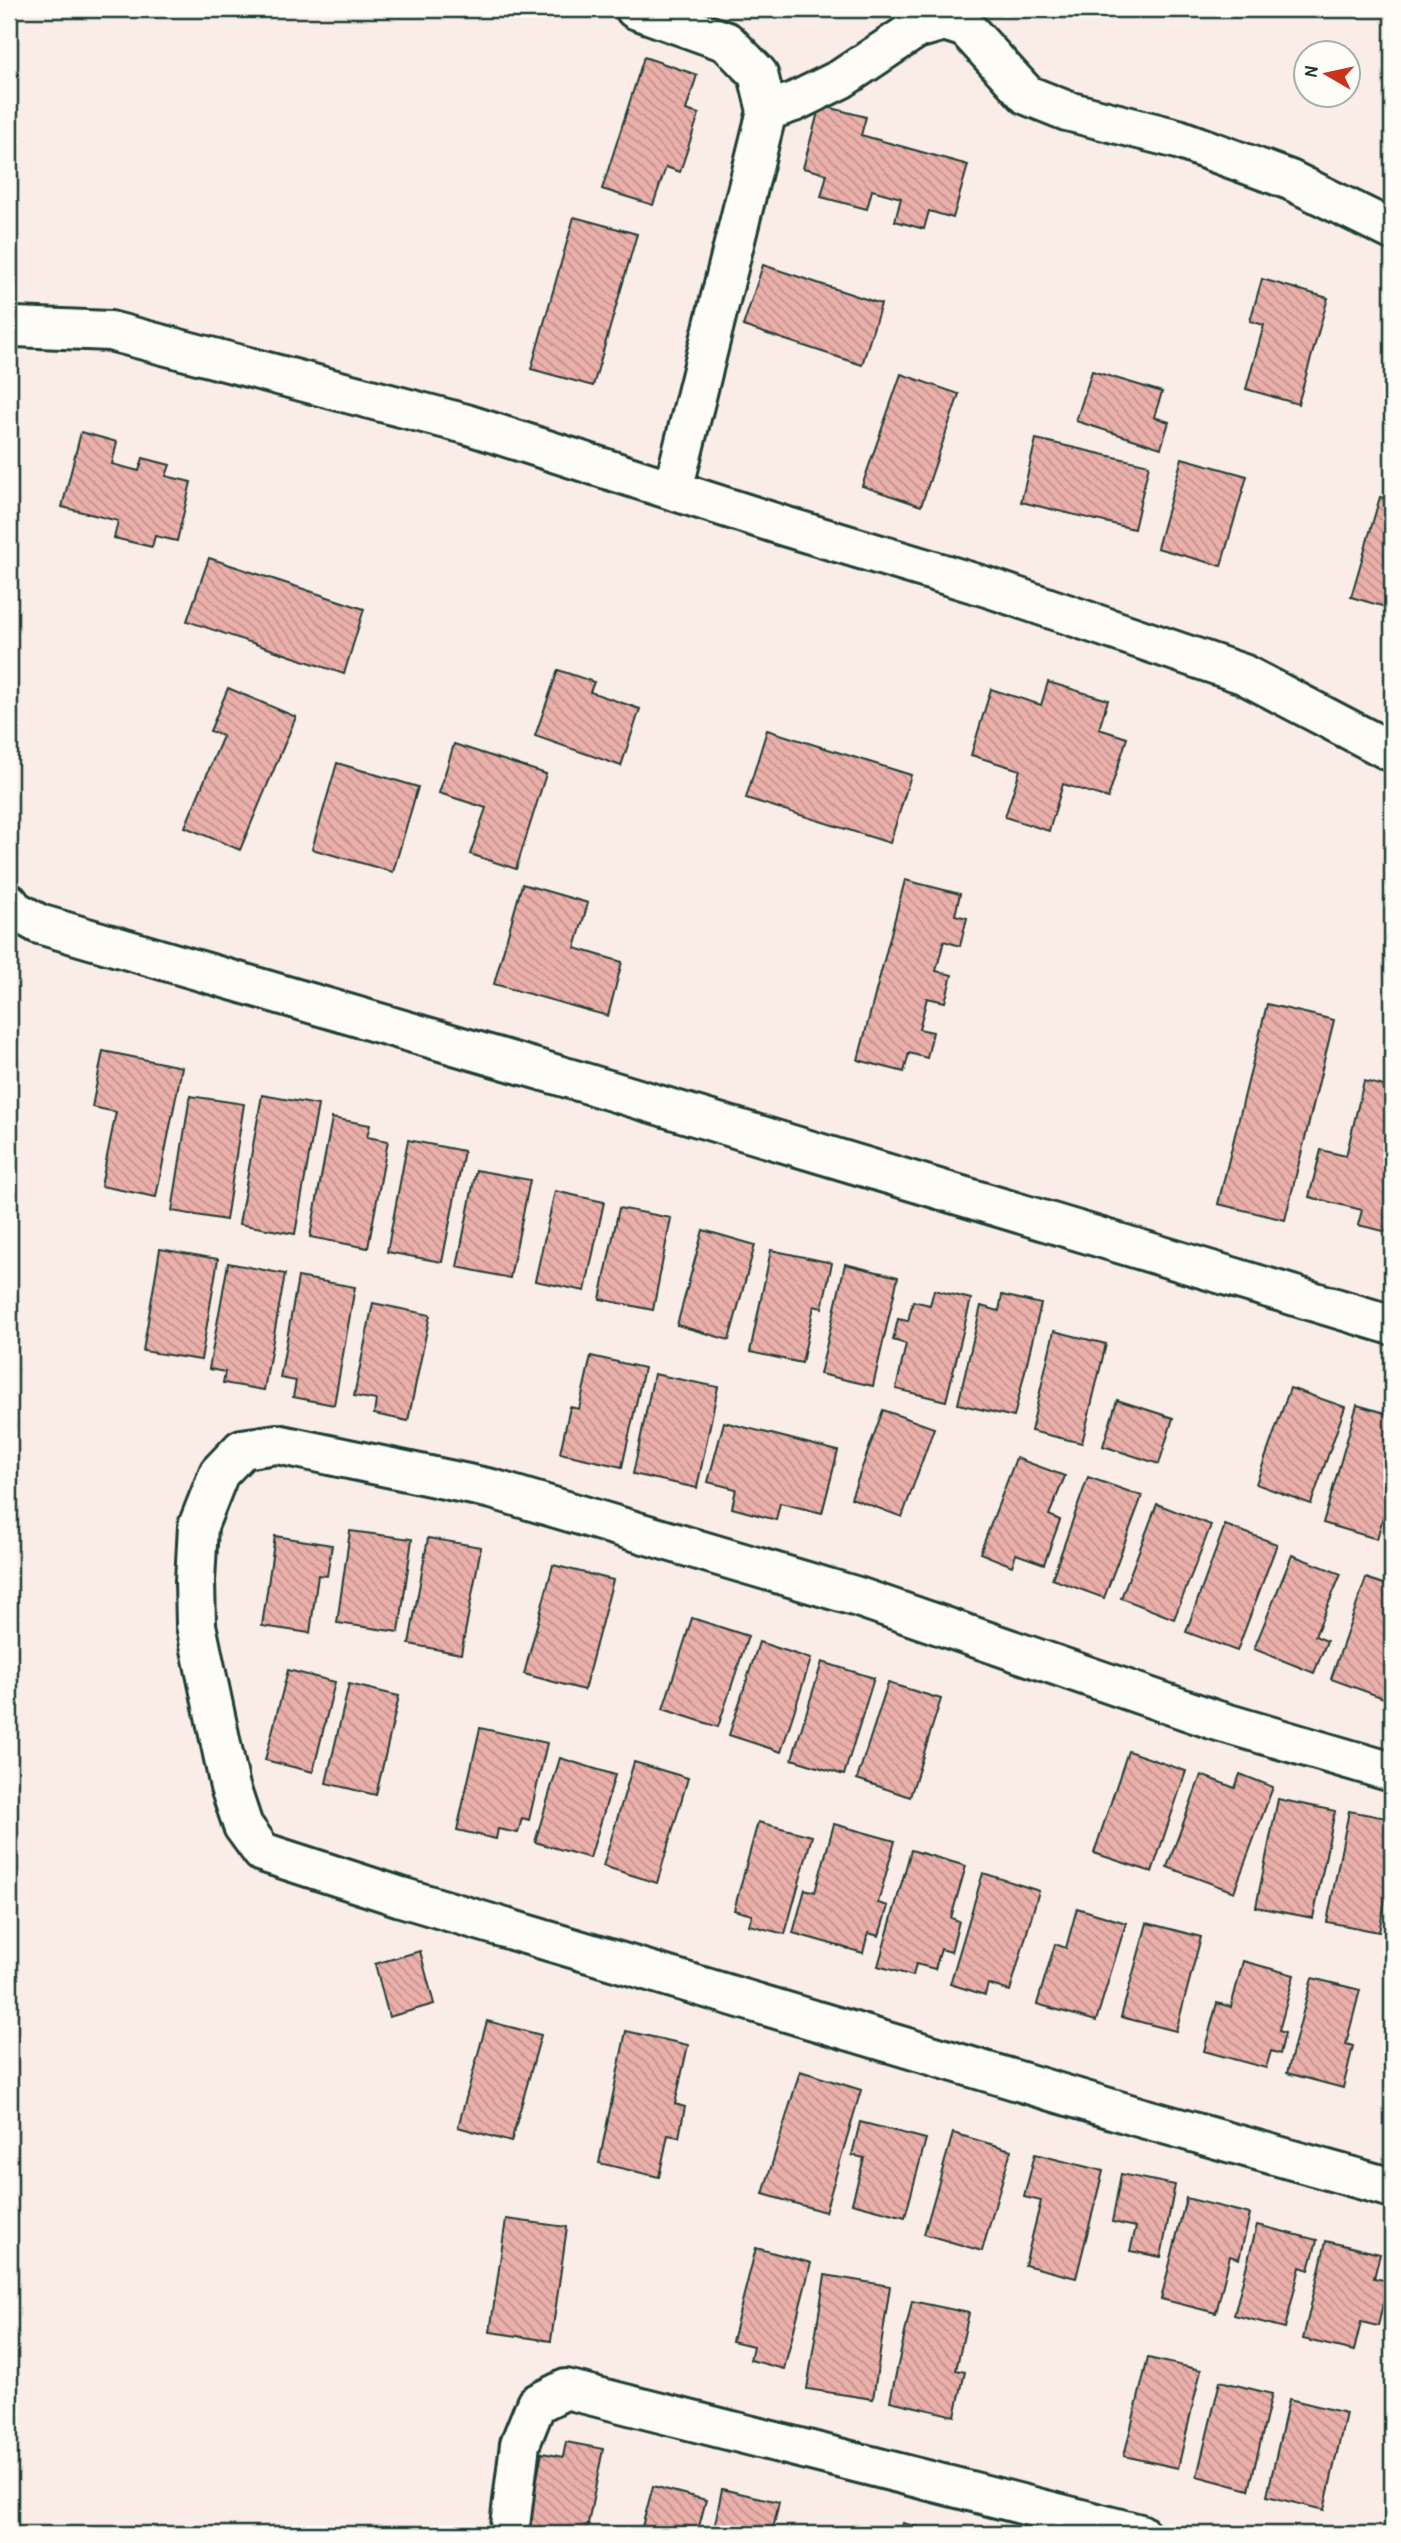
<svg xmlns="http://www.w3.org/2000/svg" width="1401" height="2543" font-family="'Patrick Hand',sans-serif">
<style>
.building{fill:url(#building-back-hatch);stroke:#1f3d34;stroke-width:2}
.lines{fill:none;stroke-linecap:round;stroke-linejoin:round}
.street-casing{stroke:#1f3d34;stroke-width:44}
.street{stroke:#fdfcf7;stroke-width:38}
</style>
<defs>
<pattern id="building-back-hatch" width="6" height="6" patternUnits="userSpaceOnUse" patternTransform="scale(1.75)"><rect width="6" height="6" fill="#ecb0ab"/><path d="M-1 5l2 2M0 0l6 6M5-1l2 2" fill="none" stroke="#bf908c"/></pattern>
</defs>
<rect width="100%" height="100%" fill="#faede8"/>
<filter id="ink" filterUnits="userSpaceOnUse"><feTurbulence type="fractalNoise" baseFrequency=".0143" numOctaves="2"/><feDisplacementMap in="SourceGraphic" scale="14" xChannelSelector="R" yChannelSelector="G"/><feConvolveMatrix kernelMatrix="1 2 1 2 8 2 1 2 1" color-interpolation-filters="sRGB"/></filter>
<g filter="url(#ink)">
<g class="building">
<path d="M644,57L697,75L686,110L699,114L680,172L666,167L653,205L602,189Z"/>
<path d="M820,105L866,117L861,135L968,165L953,218L929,211L924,229L895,221L901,198L872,190L867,209L821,197L827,174L803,168Z"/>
<path d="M574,217L637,234L593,386L531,369Z"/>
<path d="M763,265L881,304L862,365L743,326Z"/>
<path d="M1262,279L1328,298L1298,404L1246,389L1264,325L1250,321Z"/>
<path d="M1092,371L1162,392L1154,417L1169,422L1161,448L1076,421Z"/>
<path d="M901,374L959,394L921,506L862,486Z"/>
<path d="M81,432L117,442L112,464L139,471L143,458L170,465L166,476L191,482L177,541L155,536L152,547L114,538L118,521L62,507Z"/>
<path d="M1036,439L1149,465L1134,529L1021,502Z"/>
<path d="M1182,458L1247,476L1221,566L1157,548Z"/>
<path d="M1380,497L1392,500V609L1351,597Z"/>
<path d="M209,558L364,609L344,674L187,621Z"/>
<path d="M558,670L594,682L590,692L640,709L621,766L535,736Z"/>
<path d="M1048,682L1108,700L1099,729L1127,738L1108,798L1063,784L1049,831L1005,817L1020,770L971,755L991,689L1041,705Z"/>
<path d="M228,688L296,717L240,850L185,827L223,736L210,731Z"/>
<path d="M767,730L911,775L890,843L746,798Z"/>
<path d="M454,744L546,774L516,869L470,854L486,808L439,793Z"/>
<path d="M337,763L418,787L393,872L312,849Z"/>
<path d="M905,880L960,894L955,915L967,918L960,946L944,941L936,971L952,975L945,1002L927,998L919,1029L933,1032L927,1058L909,1053L904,1072L858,1060Z"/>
<path d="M522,884L588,903L575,948L622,962L608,1016L494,984Z"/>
<path d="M1267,1004L1334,1020L1285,1220L1218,1204Z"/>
<path d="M103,1051L182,1067L156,1197L101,1186L116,1112L92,1107Z"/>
<path d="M1364,1081L1392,1088V1233L1358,1225L1362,1210L1309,1197L1321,1150L1346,1156Z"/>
<path d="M262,1095L318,1105L295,1234L239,1224Z"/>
<path d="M190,1096L244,1104L226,1220L172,1211Z"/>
<path d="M332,1118L370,1125L367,1137L388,1141L368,1248L310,1237Z"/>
<path d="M408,1140L464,1151L442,1262L387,1252Z"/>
<path d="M476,1170L530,1180L510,1278L457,1267Z"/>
<path d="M555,1191L604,1202L585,1291L535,1281Z"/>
<path d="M619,1208L671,1218L653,1310L600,1299Z"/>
<path d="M703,1230L755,1245L729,1340L677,1325Z"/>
<path d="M160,1249L218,1259L201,1360L143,1351Z"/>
<path d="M771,1250L832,1263L822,1308L814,1306L802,1363L750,1352Z"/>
<path d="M228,1263L285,1274L264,1390L223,1383L225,1372L209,1369Z"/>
<path d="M845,1264L898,1277L873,1386L820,1374Z"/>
<path d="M298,1277L355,1287L334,1405L293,1397L296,1381L280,1378Z"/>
<path d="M934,1290L971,1299L946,1401L896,1389L906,1344L893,1340L898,1319L908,1321L913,1301L930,1305Z"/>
<path d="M1002,1295L1041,1304L1014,1417L958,1404L981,1306L999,1311Z"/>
<path d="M373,1303L430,1315L408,1421L374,1414L376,1400L354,1396Z"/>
<path d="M1054,1331L1106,1344L1082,1443L1031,1431Z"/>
<path d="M591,1356L644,1368L622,1467L560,1453L570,1407L579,1409Z"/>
<path d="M654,1374L718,1387L697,1488L633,1474Z"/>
<path d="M1290,1388L1345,1407L1311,1504L1256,1484Z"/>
<path d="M1117,1400L1173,1418L1159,1464L1103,1446Z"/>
<path d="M1357,1405L1392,1415V1484L1377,1539L1323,1523Z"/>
<path d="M883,1410L934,1428L902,1517L851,1498Z"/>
<path d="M724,1422L838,1451L822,1513L780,1503L776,1520L732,1508L736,1489L708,1482Z"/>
<path d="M1016,1458L1065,1476L1049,1515L1060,1520L1044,1564L1016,1554L1012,1566L980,1553Z"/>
<path d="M1088,1477L1142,1496L1104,1598L1052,1579Z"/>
<path d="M1157,1504L1211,1525L1174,1619L1121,1598Z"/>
<path d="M1225,1525L1277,1544L1237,1651L1186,1632Z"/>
<path d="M350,1531L412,1539L399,1632L337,1623Z"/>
<path d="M275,1536L332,1545L327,1576L318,1575L310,1633L262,1626Z"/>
<path d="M428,1538L481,1547L461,1654L409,1644Z"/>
<path d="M1292,1555L1341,1574L1315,1636L1327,1641L1314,1673L1254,1649Z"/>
<path d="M553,1565L613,1580L584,1690L524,1674Z"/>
<path d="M1366,1578L1392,1587V1701L1331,1679Z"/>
<path d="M692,1618L748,1636L718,1727L663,1709Z"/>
<path d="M759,1642L811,1659L781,1752L729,1735Z"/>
<path d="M822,1662L874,1678L844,1775L792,1759Z"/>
<path d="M288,1670L335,1682L313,1772L265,1760Z"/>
<path d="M888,1683L941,1699L910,1797L857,1779Z"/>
<path d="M349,1684L399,1696L376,1795L326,1783Z"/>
<path d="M480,1728L547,1743L529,1820L522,1818L518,1833L498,1829L496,1839L457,1830Z"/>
<path d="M1128,1751L1186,1771L1152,1872L1094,1853Z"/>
<path d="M560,1758L615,1775L590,1858L535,1842Z"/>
<path d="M634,1762L688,1778L657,1883L603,1866Z"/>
<path d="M1240,1774L1273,1787L1234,1892L1167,1867L1201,1775L1235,1788Z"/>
<path d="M1278,1799L1335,1811L1313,1918L1256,1907Z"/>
<path d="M1349,1811L1392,1819V1864L1379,1932L1327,1922Z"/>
<path d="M758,1822L812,1836L785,1934L749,1925L752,1915L734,1910Z"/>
<path d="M834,1824L895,1841L878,1903L888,1906L879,1936L868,1933L863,1953L793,1933L805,1889L815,1892Z"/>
<path d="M911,1850L966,1866L951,1918L959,1921L951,1952L941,1949L935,1969L916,1964L913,1976L878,1966Z"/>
<path d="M983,1873L1039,1891L1010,1991L988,1984L985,1995L950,1984Z"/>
<path d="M1077,1908L1126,1923L1096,2021L1037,2004L1055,1944L1066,1948Z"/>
<path d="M1147,1923L1201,1937L1176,2031L1121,2017Z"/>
<path d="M420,1951L434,2004L389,2017L375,1964Z"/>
<path d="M1243,1961L1294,1975L1279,2031L1285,2033L1280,2054L1271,2051L1266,2068L1204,2051L1217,2003L1231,2007Z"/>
<path d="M1312,1978L1360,1990L1346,2044L1353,2046L1343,2088L1287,2073Z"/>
<path d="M487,2021L541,2035L511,2142L458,2127Z"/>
<path d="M626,2031L688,2045L675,2104L685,2107L679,2137L668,2135L659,2177L599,2163Z"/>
<path d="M800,2071L861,2090L825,2212L763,2194Z"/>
<path d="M860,2122L926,2139L905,2217L852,2203L864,2158L852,2155Z"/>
<path d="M953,2133L1011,2150L982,2251L924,2234Z"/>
<path d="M1035,2154L1103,2171L1076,2278L1025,2265L1041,2201L1024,2197Z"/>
<path d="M1121,2174L1175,2185L1161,2257L1130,2251L1136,2227L1112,2222Z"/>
<path d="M1186,2198L1250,2214L1239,2259L1230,2256L1216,2313L1161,2299Z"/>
<path d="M506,2219L567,2227L551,2341L490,2332Z"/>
<path d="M1257,2225L1317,2240L1309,2270L1300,2267L1285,2328L1234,2315Z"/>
<path d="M1326,2241L1380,2254L1374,2278L1388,2281L1378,2326L1361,2322L1354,2351L1303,2339Z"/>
<path d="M756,2248L811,2263L784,2369L750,2360L753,2346L732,2341Z"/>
<path d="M825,2275L890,2286L873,2399L807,2389Z"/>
<path d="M912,2301L969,2313L956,2370L965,2372L955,2416L890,2401Z"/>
<path d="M1148,2358L1201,2370L1178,2468L1124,2456Z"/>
<path d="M1220,2381L1272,2394L1249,2490L1197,2476Z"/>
<path d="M1289,2399L1346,2413L1324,2510L1267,2496Z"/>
<path d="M566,2442L603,2449L586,2534H526L542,2453L563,2457Z"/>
<path d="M653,2486L706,2500L697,2534H640Z"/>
<path d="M722,2489L779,2502L772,2534H713Z"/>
<path d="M903,2523L933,2531V2534H900Z"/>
</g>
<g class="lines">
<g class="street-casing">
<g id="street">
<path d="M635,9L727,42L758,74L767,111L673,490"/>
<path d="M767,111L794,102L841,79L916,29L944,21L966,28L1027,95L1067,111L1178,139L1290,180L1392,230"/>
<path d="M9,330L15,327L110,331L466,424L784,526L990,588L1243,674L1392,752"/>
<path d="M9,903L14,910L39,924L585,1083L1392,1325"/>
<path d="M1392,1772L1215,1720L858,1597L492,1489L277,1444L242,1449L219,1473L198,1526L195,1581L196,1625L230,1787L243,1826L262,1852L401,1897L1139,2117L1392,2188"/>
<path d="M509,2534L520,2444L536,2404L566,2389L1140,2534"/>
</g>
</g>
<use href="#street" class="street"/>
</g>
</g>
<rect width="1401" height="2543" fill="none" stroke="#fdfcf7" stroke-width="35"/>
<rect x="18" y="18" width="1366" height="2508" fill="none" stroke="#1f3d34" stroke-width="2.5" filter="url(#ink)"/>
<g transform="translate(1327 74) rotate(279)"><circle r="33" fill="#fdfcf7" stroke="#a4b0a9" stroke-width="2"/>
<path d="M0-5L12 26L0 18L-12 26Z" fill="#c8321e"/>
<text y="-10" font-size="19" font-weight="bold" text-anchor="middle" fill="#1f3d34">N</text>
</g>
</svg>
